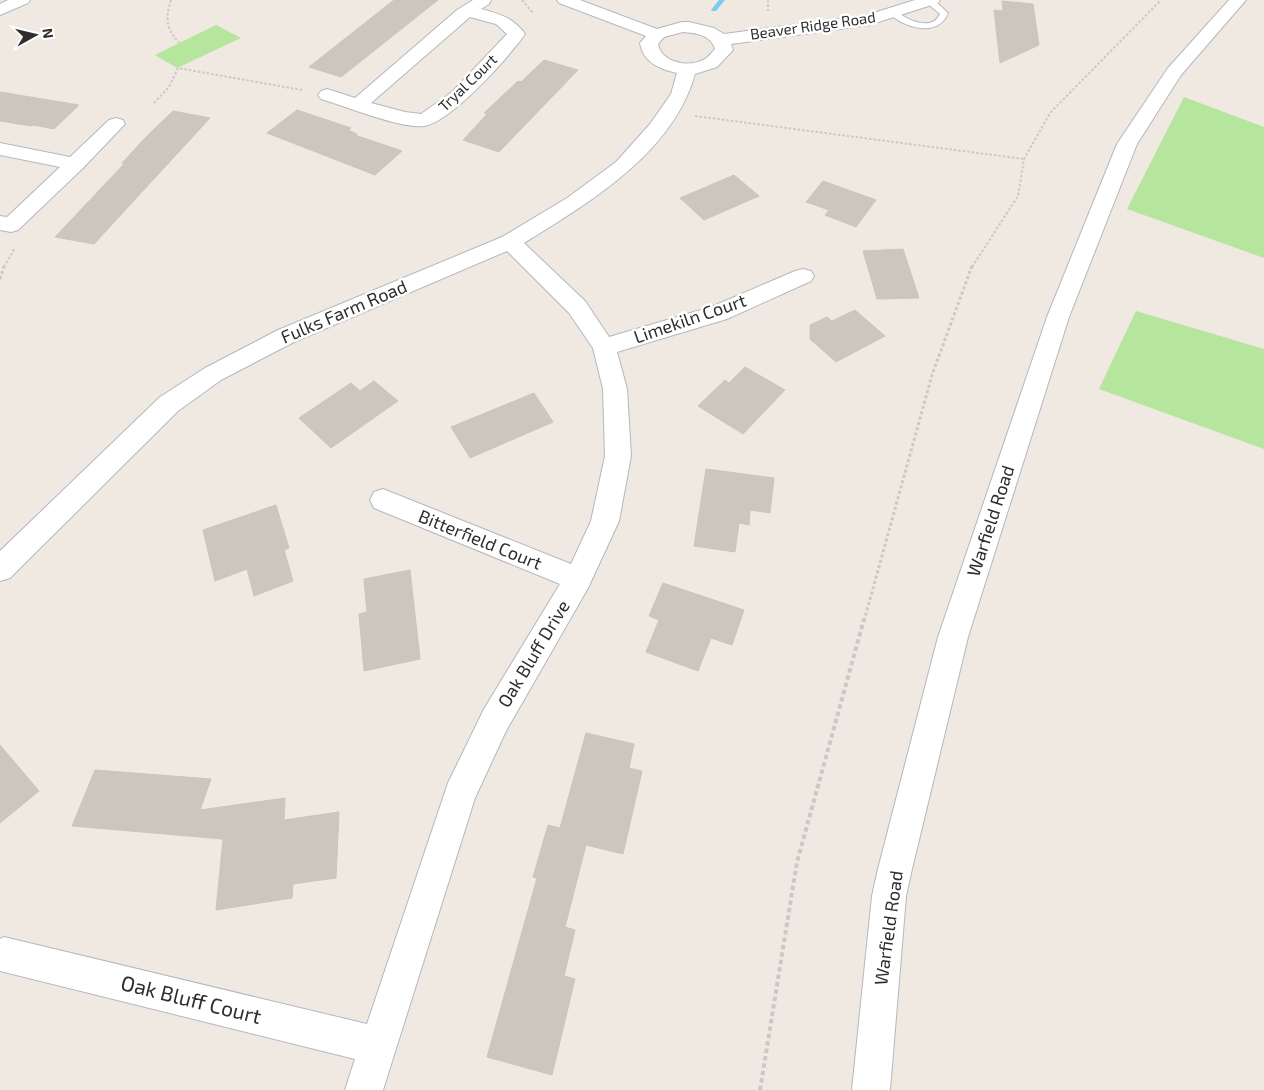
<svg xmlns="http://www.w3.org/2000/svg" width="1264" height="1090" font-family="'Exo 2',sans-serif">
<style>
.green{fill:#b6e59e}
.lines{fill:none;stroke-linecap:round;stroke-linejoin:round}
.stream{fill:#75cff0;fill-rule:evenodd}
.building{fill:#cbc7bf;stroke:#cbc5ba}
.service-casing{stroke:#b4b7c1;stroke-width:2}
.minor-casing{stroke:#b4b7c1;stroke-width:2}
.tertiary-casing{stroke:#b4b7c1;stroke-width:2}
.path-far2{stroke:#c9c9c9;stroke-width:2;stroke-dasharray:2.5 2;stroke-linecap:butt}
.path-far1{stroke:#c9c9c9;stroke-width:3;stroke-dasharray:3 2.5;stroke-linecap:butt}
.path{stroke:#c9c9c9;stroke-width:4;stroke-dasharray:4.5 3;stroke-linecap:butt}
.service{fill:#fff;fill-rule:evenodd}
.minor{fill:#fff;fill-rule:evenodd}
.tertiary{fill:#fff;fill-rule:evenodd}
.labels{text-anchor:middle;stroke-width:5;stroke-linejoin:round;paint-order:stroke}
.far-street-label{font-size:15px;fill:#2e2e2e;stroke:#fff}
.street-label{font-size:18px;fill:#2e2e2e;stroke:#fff}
.near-street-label{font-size:21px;fill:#2e2e2e;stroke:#fff}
</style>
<rect width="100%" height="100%" fill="#efe9e1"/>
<g class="green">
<path d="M216,25L241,38L177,68L155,55Z"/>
<path d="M1184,97L1264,127V258L1127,209Z"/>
<path d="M1136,311L1264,349V449L1099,389Z"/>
</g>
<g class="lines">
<path class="stream" d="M719,0H725L716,11H712L711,10Z"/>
</g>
<g class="building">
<path d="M394,0H438L341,77L309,67Z"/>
<path d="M1002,1L1033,4L1039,45L1000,63L994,10L1003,11Z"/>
<path d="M544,60L578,70L499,152L463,140L487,114L484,113L518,81L521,82Z"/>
<path d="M0,92L79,105L54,129L33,125L31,126L0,121Z"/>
<path d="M297,110L351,128L348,130L357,134L355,135L402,151L375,175L267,133Z"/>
<path d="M173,111L210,118L94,244L55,237L124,164L122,163L148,135Z"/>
<path d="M734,175L759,196L704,220L680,198Z"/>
<path d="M823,181L876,200L856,227L825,215L829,210L806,202Z"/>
<path d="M903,249L919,298L877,299L863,251Z"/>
<path d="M855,310L885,336L836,362L810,339V325L827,317L832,321Z"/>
<path d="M745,367L785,390L743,434L698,406L725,380L729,383Z"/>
<path d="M374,381L398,401L331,448L299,418L351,383L360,391Z"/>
<path d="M534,393L553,422L470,458L451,427Z"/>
<path d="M706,469L774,478L770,513L750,510L749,525L739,523L735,552L694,546Z"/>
<path d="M276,505L289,548L284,550L293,581L254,596L247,569L215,581L203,530Z"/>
<path d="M410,570L420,659L364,671L359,614L367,612L364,579Z"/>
<path d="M663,583L744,610L732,645L711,638L698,671L646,652L659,620L649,616Z"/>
<path d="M586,733L634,744L629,768L642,771L623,854L586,845L565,927L575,930L564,976L575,979L552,1075L487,1057L537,878L533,877L548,825L560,828Z"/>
<path d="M0,745L39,791L0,823Z"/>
<path d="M95,770L211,779L200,810L285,798L284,820L339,812L336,878L293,884L292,898L216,910L223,839L72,826Z"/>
</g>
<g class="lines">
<g class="service-casing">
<path id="service" d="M927,0H934L948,13C939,38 903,28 889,13L896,11C907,20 932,32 940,14L927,3Z"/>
</g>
<g class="minor-casing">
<g id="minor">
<path d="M8,0H30L28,3L0,15V4Z"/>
<path d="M473,0H491L489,4L481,9C500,14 514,18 525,34C509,57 451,122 424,126C401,129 345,106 321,99L318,95L321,91L327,89L355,98L457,10ZM470,17L496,24L507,34L452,92L421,114L405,112L371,103Z"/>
<path d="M557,0H580L657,29L682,22H689L714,28L724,34L867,15L915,0H940L938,3L869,25L731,44L733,50L717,67L695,74C673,153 589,203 524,243L585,301L609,337L711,307L795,271L803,269L811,271L814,276L811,281L727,319L617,352L627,389L631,456L619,521L588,588L506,731L475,798L383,1090H345L355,1059L0,971V939L4,937L367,1024L448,783L484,709L560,584L374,508L370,500L374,492L383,489L571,564L591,521L605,456L603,389L593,348L569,313L507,251L294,342L221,380L178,411L10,578L0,581V551L160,397L205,368L278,330L502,237L567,198L616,162L650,124L671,94L677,73C659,69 643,62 640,43L646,36L559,3ZM683,32C696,33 711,35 715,49C712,52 708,58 703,60C688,68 661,62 658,44L664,37Z"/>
<path d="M116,118L123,120L125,124L83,168L18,230L11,232L0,230V216L7,217L60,167L0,155V143L70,157L109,120Z"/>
</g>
</g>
<g class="tertiary-casing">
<path id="tertiary" d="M1229,0H1246L1181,75L1137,144L1069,317L968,637L912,869L906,896L890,1090H852L872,896L878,869L938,637L1047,317L1117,144L1168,68Z"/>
</g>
<g class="path-far2">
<path d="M171,0C165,19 166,28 179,43"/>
<path d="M522,0L533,13"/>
<path d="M768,0V11"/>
<path d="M154,103L169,87L178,68L302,90"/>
<path d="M695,116L1024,159"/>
<path d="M4,267L15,248"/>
<path d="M972,267L1018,196L1024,159L1050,113L1161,0"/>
</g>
<g class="path-far1">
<path d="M0,279L4,266"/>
<path d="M864,621L932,375L972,266"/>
</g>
<path class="path" d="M760,1090L797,862L864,619"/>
<use href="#service" class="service"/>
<use href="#minor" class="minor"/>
<use href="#tertiary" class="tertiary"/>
</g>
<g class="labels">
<g class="far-street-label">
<text transform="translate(813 26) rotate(-8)" y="5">Beaver Ridge Road</text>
<text transform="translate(468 83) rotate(-44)" y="5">Tryal Court</text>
</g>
<g class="street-label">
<text transform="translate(344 312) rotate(-23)" y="6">Fulks Farm Road</text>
<text transform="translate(690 319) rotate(-19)" y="6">Limekiln Court</text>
<text transform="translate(991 521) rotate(-72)" y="6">Warfield Road</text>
<text transform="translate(480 540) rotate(22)" y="6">Bitterfield Court</text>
<text transform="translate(534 654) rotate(-59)" y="6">Oak Bluff Drive</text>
<text transform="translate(889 928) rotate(-82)" y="6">Warfield Road</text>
</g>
<g class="near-street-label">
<text transform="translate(191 1000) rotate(14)" y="7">Oak Bluff Court</text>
</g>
</g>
<g transform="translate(35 35) rotate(82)" stroke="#ffffff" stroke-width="4" paint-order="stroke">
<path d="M0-4L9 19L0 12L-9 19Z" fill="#2e2e2e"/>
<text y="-8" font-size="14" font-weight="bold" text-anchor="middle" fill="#2e2e2e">N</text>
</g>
</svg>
